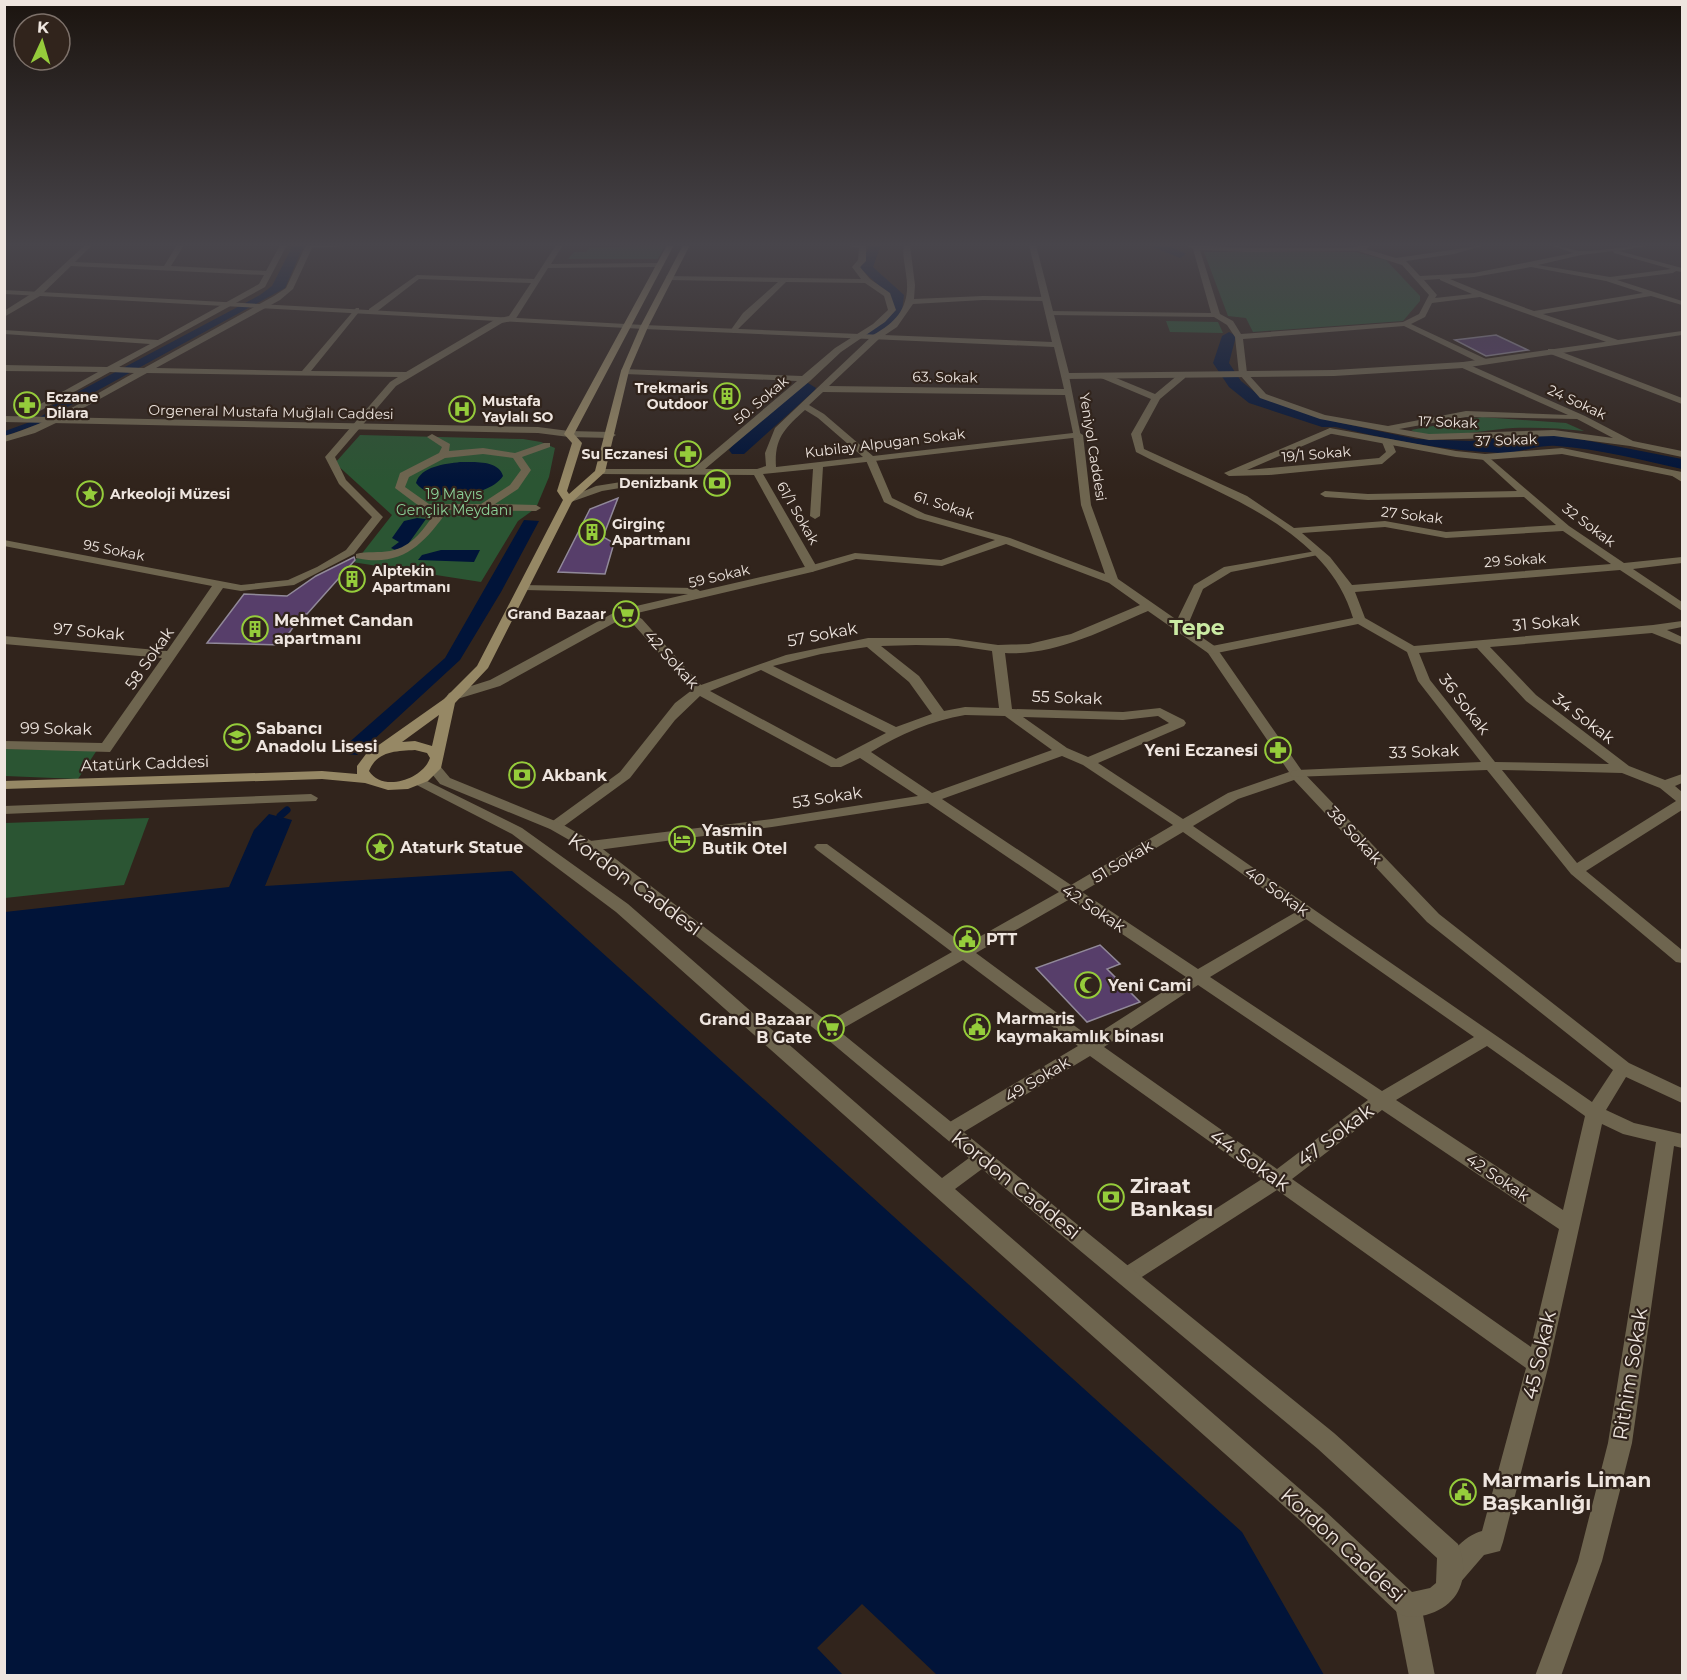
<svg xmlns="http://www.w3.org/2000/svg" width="1687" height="1680" font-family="Montserrat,sans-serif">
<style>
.green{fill:#2b5533}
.water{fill:#011439}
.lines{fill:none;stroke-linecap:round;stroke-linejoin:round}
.stream-far1{stroke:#011439;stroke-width:5}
.stream{stroke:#011439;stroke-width:7}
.canal{fill:#011439;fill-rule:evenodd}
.building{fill:#573e6a;stroke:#918999;stroke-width:1.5}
.pedestrian{fill:#6e654f;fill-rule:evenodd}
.minor{fill:#6e654f;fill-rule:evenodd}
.tertiary{fill:#6e654f;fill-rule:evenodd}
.secondary{fill:#968865;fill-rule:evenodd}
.labels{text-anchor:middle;stroke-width:4.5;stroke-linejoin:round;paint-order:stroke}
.far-street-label{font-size:14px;fill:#eee5df;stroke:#31241c}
.far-poi-label{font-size:14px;font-weight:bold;fill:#eee5df;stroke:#31241c;text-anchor:start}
.far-park-label{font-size:14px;fill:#8cd298;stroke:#31241c}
.poi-label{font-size:16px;font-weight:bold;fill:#eee5df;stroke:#31241c;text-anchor:start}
.street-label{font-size:16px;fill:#eee5df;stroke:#31241c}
.near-street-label{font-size:20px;fill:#eee5df;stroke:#31241c}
.near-poi-label{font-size:20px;font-weight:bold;fill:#eee5df;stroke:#31241c;text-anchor:start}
.district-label{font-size:22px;font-weight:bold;fill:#caeaa3;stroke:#31241c}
</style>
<rect width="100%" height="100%" fill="#31241c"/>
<g class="green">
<path d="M665,245L658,259H568L574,252H586L589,248Z"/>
<path d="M1204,252H1355L1386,260L1420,296V301L1403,321L1253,332L1246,318L1228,316Z"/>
<path d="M1166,321L1218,322L1223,333L1170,332Z"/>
<path d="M1482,417L1566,423L1584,431C1560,428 1537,427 1513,428C1488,429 1431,442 1411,430Z"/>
<path d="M360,435L523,439L541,442L555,448L549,477L536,508L518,521L481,582L352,562L360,556L392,515L335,463Z"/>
<path d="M5,749L97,750L78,779L5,776Z"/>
<path d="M149,818L124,885L5,898V823Z"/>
</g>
<g class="water">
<path d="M293,245H304L285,288L60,411L44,410L260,295L272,286Z"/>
<path d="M1332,421L1416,439L1470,441L1515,436H1564L1682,459V469C1641,460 1599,449 1557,446C1539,444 1520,453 1502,453C1444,451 1387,439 1331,426L1328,423Z"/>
<path d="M460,462C474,462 499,460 503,476C490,497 431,504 416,483C421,466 445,464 460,462Z"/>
<path d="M417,518L426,519L406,547L395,550L391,548L399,542L392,538L404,521Z"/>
<path d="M524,520L539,521L501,592L460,660L357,755L337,753L445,658Z"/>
<path d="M441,550H480L474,562L418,560L422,555Z"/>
<path d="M269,814L292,820L265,886L512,871L1242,1532L1324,1675H937L862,1604L817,1648L843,1675H5V912L229,887L254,830Z"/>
</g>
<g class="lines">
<path class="stream-far1" d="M4,434L37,422L63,406"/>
<path class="stream" d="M280,816L287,810"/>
<g class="canal">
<path d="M869,245H881L873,267L904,295L901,319L870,338L863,334L889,314L890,296L860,268Z"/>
<path d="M1148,245H1167L1186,254L1180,258Z"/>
<path d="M1229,332L1236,336L1229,363L1241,381L1261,397L1334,419L1336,423L1334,427H1322L1249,403L1229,387L1213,363L1222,336Z"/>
<path d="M808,383L816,388L814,391L744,454H732L729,450L732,446L802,385Z"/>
</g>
</g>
<g class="building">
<path d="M1496,335L1528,350L1486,356L1455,340Z"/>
<path d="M618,498L603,537L614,543L605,574L558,572L590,509Z"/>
<path d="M354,557L355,560L307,614H302L281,645L207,643L244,594L287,596L316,576Z"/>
<path d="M1100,945L1120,964L1107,969L1140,1002L1087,1022L1036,968Z"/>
</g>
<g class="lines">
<g class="pedestrian">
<path d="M1330,428L1456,451L1485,454L1562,448L1682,472V478L1562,454L1485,460L1456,457L1327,433L1325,431Z"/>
<path d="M1078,432L1083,435L1091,505L1118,579L1177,620L1194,585L1224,567L1322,550V554L1318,555L1231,572L1203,589L1187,627L1216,647L1302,771L1439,914L1629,1063L1682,1088V1103L1626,1077L1606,1110L1634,1123L1682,1134V1148L1674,1146L1632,1443L1602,1561L1561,1676H1535L1578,1561L1608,1443L1656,1142L1623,1134L1602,1124L1549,1364L1503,1542L1500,1551L1484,1555L1459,1584L1450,1588L1441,1584L1437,1575C1444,1559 1464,1535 1482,1531L1526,1368L1277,1190L1134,1282L1127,1285L1120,1282L1117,1276L1120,1270L1262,1179L1090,1056L957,1136L950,1138L943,1136L941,1131L943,1126L1078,1046L963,960L833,1034L827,1036L821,1034L818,1030L821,1026L952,952L817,850L814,847L817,844H827L965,945L1059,892L928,803L772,827L590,851L585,849L582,846L585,843L590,841L772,819L918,796L860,758L841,767H831L700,696L675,720L630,778L560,829H550L548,826L550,823L620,772L675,703L692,690L634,625L623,618L500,686L454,700L447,696L449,693L490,680L619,610L688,594L525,590L519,587L521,585L695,588L700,591L809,566L855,553L941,560L995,540L917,518L884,502L865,458L870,455L875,458L892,498L925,514L1010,538L1105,574L1081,505L1073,435ZM1006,544L1109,583L1140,605L1071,634L1029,644L998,645L948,638H868L786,655L701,685L642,619L633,614L812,572L856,559L942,566ZM1148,611L1208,653L1289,772L1228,793L1183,819L1098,763L1184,726L1186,723L1184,720L1160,708L1123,712L1012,709L1005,653C1054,656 1104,630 1148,611ZM916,645L958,646L992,651L999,708L965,707L944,711L919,676L881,646ZM867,647L909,682L932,714L896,727L773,666L821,654ZM761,670L886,733L836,759L710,691ZM965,715L1005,716L1052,750L932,793L871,752C900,734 931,721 965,715ZM1158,716L1169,723L1088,757L1067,748L1023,717L1123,720ZM1062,756L1083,765L1173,825L1071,885L942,799ZM1294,780L1427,922L1613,1070L1592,1102L1193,826L1238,799ZM1183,832L1296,912L1198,969L1082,892ZM1070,899L1186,977L1091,1038L976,953ZM1306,919L1474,1037L1382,1091L1210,977ZM1198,985L1368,1100L1277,1169L1104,1047ZM1487,1046L1585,1116L1563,1210L1396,1100ZM1382,1110L1559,1229L1531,1347L1292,1179Z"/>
<path d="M432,434L450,444L449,451L483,448L515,453L544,443H550V447L522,457L531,470L518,489L495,504L536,505L541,508L536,511L448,510C424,544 402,568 356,558V554C367,551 379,553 390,551C413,547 425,527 437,510L423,509L395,488L400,473L439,453L442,447L427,437ZM483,454L513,458L521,470L510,485L481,504H429L405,487L409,477L445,458Z"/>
<path d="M311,794L318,798L316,801L4,814V806Z"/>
<path d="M1408,1592L1417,1596L1421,1605L1435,1676H1409L1395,1605L1399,1596Z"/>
</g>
<g class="minor">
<path d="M85,245H92L75,262L164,266L177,245H184L171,266L266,271L280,245H287L265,287L119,367L144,368L274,296L286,288L306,245H363L312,248L293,289L280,300L156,368L302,371L356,308H359V312L311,371L406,372L496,319L509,316L531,283L419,279L375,313H369V309L417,275L534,279L556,245H563L551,264L660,263L664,265L660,267L548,268L515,320L502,323L396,386L335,457L346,480L383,517L354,554L294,585L241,591L223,588L110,752L4,749V741L102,743L162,658L4,644V636L167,651L212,586L4,546V540L241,585L288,580L317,567L346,550L372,517L339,484L325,457L390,382L398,377L147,373L58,422L35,433L4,442V436C51,423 92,396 134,373L110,372L20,422L17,421V417L98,372L4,371V365L107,367L150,344L4,334V330L158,340L259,284L264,275L71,266L40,296L4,317V311L34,292Z"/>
<path d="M844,245H866V261L860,267L870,279L890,293L896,310L885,322L841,352L810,381L705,469H757L766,466L765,453L775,428L873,335C899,321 911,304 906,274C905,264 902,255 904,245H910L915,285L914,299L983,296L1045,297L1049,299L1045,301L983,300L913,304L897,327L879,339L829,386L1064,389L1061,376L1065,373L1069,376L1081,437L823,467L820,516L815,519L810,516L813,469L763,474L818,569L812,572L806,569L754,475L596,474V470L600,469H693L797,381L625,374L621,371L622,369L802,376L835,348L873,324L888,310L884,296L865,283L786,282L734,333L730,331L743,313L778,282L669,280L666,276L861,279L852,267L858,260L859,248ZM823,392L1065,395L1073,433L873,456L824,414L809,405ZM805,410L818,418L863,457L776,467C774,438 785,428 805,410Z"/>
<path d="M1186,245L1248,248H1346L1371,245L1366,249L1396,258L1485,245L1454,254L1406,261L1420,276L1474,273L1573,253L1550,245C1561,245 1572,251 1583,251C1606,251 1628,245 1651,245L1619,251L1682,268V272L1676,271L1673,273L1617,280L1682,301V305L1651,296L1543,314L1618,340V344H1612L1480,297L1432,303L1425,317L1411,324L1486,359V363H1480L1404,326L1243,339L1247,373L1266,394L1325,415L1388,426L1466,411L1568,415L1460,367V363L1463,362L1585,416L1633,441L1682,451V457L1630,446L1554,436L1429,440L1320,419L1260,398L1239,374L1235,337L1227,325L1214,317L1049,315L1045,313L1049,311L1211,313L1193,249ZM1200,250L1248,252L1358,251L1402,265L1429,295L1419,314L1403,322L1241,334L1233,321L1220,314ZM1613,251L1614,253L1671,269L1610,277L1538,265L1581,255ZM1531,267L1606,281L1643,293L1534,311L1484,293L1450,279L1474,277ZM1440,279V280L1472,294L1435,298L1437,295L1424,280ZM1466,417L1577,419L1613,438L1554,430L1429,434L1399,429Z"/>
<path d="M1548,349H1554L1682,398V404L1548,353Z"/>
<path d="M1104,373L1155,394L1179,374H1185V378L1160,399L1141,434L1144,449L1247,496L1294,528L1385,521L1446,532L1556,525L1524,497L1368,500L1325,497L1320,494L1325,491L1368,494L1517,491L1482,459L1480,457L1485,454L1569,526L1624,563L1682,557V563L1633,569L1682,602V611L1620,570L1355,592L1365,618L1414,646L1653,625L1682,621V627L1667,630L1682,637V645L1652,633L1490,647L1536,695L1629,766L1665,780L1682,774V783L1675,786L1682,792V810L1586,871L1682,950V963L1676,962L1571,874L1487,770L1292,777L1290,774L1292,771L1297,770L1481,762L1418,681L1407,652L1358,624L1212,654L1208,653L1206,650L1208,647L1212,646L1353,618C1326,525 1212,492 1136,452L1131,434L1151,399L1101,378L1100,376ZM1385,527L1446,538L1563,531L1611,564L1352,585L1330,557L1302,533ZM1477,648L1526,701L1609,764L1495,762L1430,680L1419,653ZM1502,770L1622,773L1660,788L1676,801L1577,863Z"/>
<path d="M1330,428L1335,431L1333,433L1247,470L1379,458L1386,452L1382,442L1387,439L1392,442L1396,452L1382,464L1269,475L1229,476L1224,473Z"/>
<path d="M1674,471L1682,475V482L1669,474Z"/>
<path d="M646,478L650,479V483L602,491L568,503L563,500L596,486Z"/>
<path d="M435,765L440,766L450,778L560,823L595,843L833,1026L1334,1433L1458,1544C1471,1576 1460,1606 1426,1615C1416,1617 1409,1618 1399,1614L1305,1525L616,912L512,834L409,781L416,777L421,778L522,828L628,904L942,1178L969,1158L821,1034L585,849L550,829L440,784L428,769ZM982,1169L1318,1449L1437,1558L1436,1583L1430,1588L1412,1592L1323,1509L955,1189Z"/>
</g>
<g class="tertiary">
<path d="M1029,245H1036L1069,373L1334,370L1463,362L1682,331V335L1463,368L1334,376L1065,379L1061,376L1054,347L644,329L4,294V290L644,325L1052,342Z"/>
<path d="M4,416L538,427L569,431L611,432L616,435L611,438L569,437L538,433L4,422Z"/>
</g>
<path class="secondary" d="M667,245H674L574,434L582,443L567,491L569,494L595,471L621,371L640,327L683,245H690L648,327L629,371L605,472L572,502L488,668L455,703L441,768L428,781L408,789L388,790L365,783L322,779L4,789V781L322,771L357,774V766L366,754L444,699L477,666L563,500L557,491L572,443L564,434ZM439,715L432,746L415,741L402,742ZM415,750L427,753L430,758C423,779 383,793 369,771C377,751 396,751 415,750Z"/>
</g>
<linearGradient id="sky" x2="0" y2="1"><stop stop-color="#1b140f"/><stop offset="0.51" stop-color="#48454b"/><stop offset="1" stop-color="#48454b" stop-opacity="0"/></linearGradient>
<rect width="1687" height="480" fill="url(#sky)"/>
<defs>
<g id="building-ring" transform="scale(1.35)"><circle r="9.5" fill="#31241c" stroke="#95cc3b" stroke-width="1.5"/><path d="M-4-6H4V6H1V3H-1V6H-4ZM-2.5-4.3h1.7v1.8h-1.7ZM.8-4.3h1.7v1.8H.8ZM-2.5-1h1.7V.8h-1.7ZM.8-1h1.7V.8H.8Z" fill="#95cc3b"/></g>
<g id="pharmacy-ring" transform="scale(1.35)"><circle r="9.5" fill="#31241c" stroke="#95cc3b" stroke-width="1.5"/><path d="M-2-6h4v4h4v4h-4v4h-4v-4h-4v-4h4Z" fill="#95cc3b"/></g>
<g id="hospital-ring" transform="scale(1.35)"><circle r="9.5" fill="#31241c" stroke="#95cc3b" stroke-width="1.5"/><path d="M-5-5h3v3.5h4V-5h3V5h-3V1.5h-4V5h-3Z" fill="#95cc3b"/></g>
<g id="bank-ring" transform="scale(1.35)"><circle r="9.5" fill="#31241c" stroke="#95cc3b" stroke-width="1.5"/><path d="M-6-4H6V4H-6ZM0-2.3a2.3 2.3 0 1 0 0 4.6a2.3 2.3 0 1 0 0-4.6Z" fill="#95cc3b"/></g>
<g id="sight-ring" transform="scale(1.35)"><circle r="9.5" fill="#31241c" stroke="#95cc3b" stroke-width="1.5"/><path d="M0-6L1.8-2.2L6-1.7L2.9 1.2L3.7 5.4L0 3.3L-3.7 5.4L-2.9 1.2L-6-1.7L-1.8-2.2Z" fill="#95cc3b"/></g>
<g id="supermarket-ring" transform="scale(1.35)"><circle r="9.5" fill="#31241c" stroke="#95cc3b" stroke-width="1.5"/><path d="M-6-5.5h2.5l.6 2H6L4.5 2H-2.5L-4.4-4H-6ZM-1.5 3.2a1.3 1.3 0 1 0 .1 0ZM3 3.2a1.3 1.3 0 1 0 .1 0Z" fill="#95cc3b"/></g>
<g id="school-ring" transform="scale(1.35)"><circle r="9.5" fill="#31241c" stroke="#95cc3b" stroke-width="1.5"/><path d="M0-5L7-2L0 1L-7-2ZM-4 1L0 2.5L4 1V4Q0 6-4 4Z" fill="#95cc3b"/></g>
<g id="hotel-ring" transform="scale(1.35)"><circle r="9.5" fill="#31241c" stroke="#95cc3b" stroke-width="1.5"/><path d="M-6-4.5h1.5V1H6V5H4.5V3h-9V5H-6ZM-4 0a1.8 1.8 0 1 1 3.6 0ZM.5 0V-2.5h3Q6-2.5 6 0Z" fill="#95cc3b"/></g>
<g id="civic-ring" transform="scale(1.35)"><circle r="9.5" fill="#31241c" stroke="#95cc3b" stroke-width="1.5"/><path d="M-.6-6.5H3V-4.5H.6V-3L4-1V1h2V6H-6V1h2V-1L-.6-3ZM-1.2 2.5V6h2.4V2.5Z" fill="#95cc3b"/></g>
<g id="mosque-ring" transform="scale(1.35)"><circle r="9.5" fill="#31241c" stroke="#95cc3b" stroke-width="1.5"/><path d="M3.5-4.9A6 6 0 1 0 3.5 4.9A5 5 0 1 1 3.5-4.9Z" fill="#95cc3b"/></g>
</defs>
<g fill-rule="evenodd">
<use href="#building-ring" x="727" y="396"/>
<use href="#pharmacy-ring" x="27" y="405"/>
<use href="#hospital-ring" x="462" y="409"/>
<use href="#pharmacy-ring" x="688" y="454"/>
<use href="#bank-ring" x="717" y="483"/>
<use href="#sight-ring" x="90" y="494"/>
<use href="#building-ring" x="592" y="532"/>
<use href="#building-ring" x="352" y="579"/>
<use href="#supermarket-ring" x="626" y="614"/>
<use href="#building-ring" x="255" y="629"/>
<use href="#school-ring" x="237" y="737"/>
<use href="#pharmacy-ring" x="1278" y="750"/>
<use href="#bank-ring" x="522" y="775"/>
<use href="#hotel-ring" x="682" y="839"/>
<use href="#sight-ring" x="380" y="847"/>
<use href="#civic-ring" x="967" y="939"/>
<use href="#mosque-ring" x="1088" y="985"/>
<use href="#civic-ring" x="977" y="1027"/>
<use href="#supermarket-ring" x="831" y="1028"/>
<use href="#bank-ring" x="1111" y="1197"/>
<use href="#civic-ring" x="1463" y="1492"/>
</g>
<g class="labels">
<g class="far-street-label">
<text transform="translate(945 377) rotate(1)" y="5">63. Sokak</text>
<text transform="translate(761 400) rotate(-40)" y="5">50. Sokak</text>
<text transform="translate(1577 402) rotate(25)" y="5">24 Sokak</text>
<text transform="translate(271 412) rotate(1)" y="5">Orgeneral Mustafa Muğlalı Caddesi</text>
<text transform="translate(1448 422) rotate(2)" y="5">17 Sokak</text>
<text transform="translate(1506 440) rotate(-2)" y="5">37 Sokak</text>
<text transform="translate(885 443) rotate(-7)" y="5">Kubilay Alpugan Sokak</text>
<text transform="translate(1093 447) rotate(81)" y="5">Yeniyol Caddesi</text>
<text transform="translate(1316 454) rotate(-5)" y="5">19/1 Sokak</text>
<text transform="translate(944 505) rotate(18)" y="5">61. Sokak</text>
<text transform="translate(798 513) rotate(60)" y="5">61/1 Sokak</text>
<text transform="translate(1412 515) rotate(7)" y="5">27 Sokak</text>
<text transform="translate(1589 525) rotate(37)" y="5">32 Sokak</text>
<text transform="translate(114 550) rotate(11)" y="5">95 Sokak</text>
<text transform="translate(1515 560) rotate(-4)" y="5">29 Sokak</text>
<text transform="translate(719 576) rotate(-13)" y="5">59 Sokak</text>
</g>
<g class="far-poi-label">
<text x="708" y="393" text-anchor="end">Trekmaris<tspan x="708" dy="16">Outdoor</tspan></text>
<text x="46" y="402">Eczane<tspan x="46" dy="16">Dilara</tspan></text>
<text x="482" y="406">Mustafa<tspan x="482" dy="16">Yaylalı SO</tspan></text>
<text x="668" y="459" text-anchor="end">Su Eczanesi</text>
<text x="698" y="488" text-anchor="end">Denizbank</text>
<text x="110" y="499">Arkeoloji Müzesi</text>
<text x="612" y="529">Girginç<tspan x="612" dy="16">Apartmanı</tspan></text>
<text x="372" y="576">Alptekin<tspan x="372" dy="16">Apartmanı</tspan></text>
<text x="606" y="619" text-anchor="end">Grand Bazaar</text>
</g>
<g class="far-park-label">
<text x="454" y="499">19 Mayıs<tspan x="454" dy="16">Gençlik Meydanı</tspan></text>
</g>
<g class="poi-label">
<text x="274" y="626">Mehmet Candan<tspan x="274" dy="18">apartmanı</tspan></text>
<text x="256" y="734">Sabancı<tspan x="256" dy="18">Anadolu Lisesi</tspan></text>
<text x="1258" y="756" text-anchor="end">Yeni Eczanesi</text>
<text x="542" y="781">Akbank</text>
<text x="702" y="836">Yasmin<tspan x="702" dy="18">Butik Otel</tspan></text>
<text x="400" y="853">Ataturk Statue</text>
<text x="986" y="945">PTT</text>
<text x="1108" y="991">Yeni Cami</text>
<text x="996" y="1024">Marmaris<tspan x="996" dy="18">kaymakamlık binası</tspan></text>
<text x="812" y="1025" text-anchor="end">Grand Bazaar<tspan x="812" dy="18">B Gate</tspan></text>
</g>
<g class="street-label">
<text transform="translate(1546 622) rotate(-5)" y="6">31 Sokak</text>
<text transform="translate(89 631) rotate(5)" y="6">97 Sokak</text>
<text transform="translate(822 634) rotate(-11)" y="6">57 Sokak</text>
<text transform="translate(149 658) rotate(-55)" y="6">58 Sokak</text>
<text transform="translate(672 659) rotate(48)" y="6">42 Sokak</text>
<text transform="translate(1067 697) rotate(2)" y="6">55 Sokak</text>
<text transform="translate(1465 704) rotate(52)" y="6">36 Sokak</text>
<text transform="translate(1584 718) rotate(37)" y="6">34 Sokak</text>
<text transform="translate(56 728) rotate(1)" y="6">99 Sokak</text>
<text transform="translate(1424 751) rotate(-2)" y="6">33 Sokak</text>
<text transform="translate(145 763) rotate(-2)" y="6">Atatürk Caddesi</text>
<text transform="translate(827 797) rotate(-9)" y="6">53 Sokak</text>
<text transform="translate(1355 835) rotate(47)" y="6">38 Sokak</text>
<text transform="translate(1122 861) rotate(-31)" y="6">51 Sokak</text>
<text transform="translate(1277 891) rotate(35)" y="6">40 Sokak</text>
<text transform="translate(1094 908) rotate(34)" y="6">42 Sokak</text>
<text transform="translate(1037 1079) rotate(-31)" y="6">49 Sokak</text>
<text transform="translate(1498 1177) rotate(34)" y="6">42 Sokak</text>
</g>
<g class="near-street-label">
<text transform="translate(635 884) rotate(36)" y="7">Kordon Caddesi</text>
<text transform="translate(1335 1135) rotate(-37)" y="7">47 Sokak</text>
<text transform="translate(1250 1160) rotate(35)" y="7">44 Sokak</text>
<text transform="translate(1016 1185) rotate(39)" y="7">Kordon Caddesi</text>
<text transform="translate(1539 1355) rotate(-77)" y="7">45 Sokak</text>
<text transform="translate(1630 1374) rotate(-81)" y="7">Rithim Sokak</text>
<text transform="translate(1343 1545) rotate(42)" y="7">Kordon Caddesi</text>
</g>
<g class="near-poi-label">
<text x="1130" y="1193">Ziraat<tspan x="1130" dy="23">Bankası</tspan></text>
<text x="1482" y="1487">Marmaris Liman<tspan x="1482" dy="23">Başkanlığı</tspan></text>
</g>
<g class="district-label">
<text x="1197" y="635">Tepe</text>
</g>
</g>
<rect width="1687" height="1680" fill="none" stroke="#eee5df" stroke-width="12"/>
<g transform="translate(42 42) rotate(4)"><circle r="28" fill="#31241c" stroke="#7d716a" stroke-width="1.5"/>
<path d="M0-4.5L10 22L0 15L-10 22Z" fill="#95cc3b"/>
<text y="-9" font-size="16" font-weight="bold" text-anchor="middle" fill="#eee5df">K</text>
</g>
</svg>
